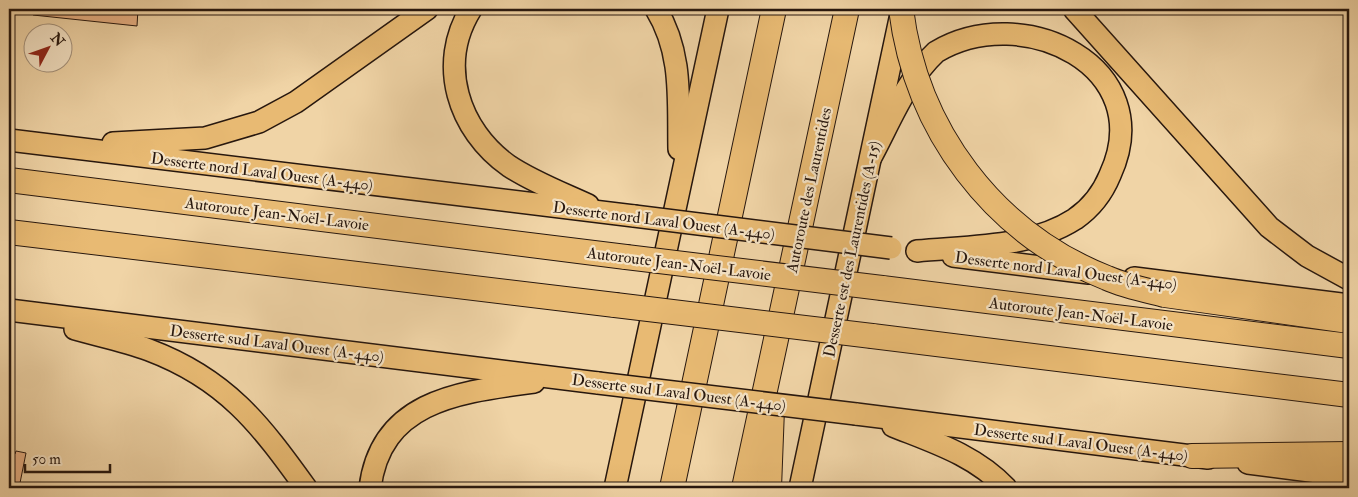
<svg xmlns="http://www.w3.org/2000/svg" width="1358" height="497" font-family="'IM FELL Double Pica',serif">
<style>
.building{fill:#e7b083;stroke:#27170e}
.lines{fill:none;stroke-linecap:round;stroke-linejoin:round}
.major-casing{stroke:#27170e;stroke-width:24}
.highway-casing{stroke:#27170e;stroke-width:26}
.major{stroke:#e8ba73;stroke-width:21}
.highway{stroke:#e8ba73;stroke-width:24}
.major-bridge-casing{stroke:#27170e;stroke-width:24;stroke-linecap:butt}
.highway-bridge-casing{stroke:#27170e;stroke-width:26;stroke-linecap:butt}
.major-bridge{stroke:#e8ba73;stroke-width:21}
.highway-bridge{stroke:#e8ba73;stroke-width:24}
.labels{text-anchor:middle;stroke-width:4.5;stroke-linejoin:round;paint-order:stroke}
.street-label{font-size:16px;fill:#27170e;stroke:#f5e3c5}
</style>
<rect width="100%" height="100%" fill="#f0d4a6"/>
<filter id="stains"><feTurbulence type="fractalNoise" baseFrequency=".004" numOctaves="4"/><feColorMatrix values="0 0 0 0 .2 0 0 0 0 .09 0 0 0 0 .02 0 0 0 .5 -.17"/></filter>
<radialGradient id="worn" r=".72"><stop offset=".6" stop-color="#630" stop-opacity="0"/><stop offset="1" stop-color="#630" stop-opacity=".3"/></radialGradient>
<g class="building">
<path d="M34,9H138L137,26L33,15Z"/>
<path d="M16,451L26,453L19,488H9V452L15,454Z"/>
</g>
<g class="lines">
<g class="major-casing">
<g id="major">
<path d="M471,9C437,64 458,130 509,166C533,182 562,193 588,205"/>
<path d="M656,9C683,53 678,100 679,149"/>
<path d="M1074,9L1269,227L1307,256L1349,279"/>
<path d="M9,140L634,216"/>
<path d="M113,143L205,138L259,122L296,102L427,9"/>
<path d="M871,157C890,122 906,80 936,52C1023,0 1160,67 1110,175C1103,192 1091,208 1075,219C1030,248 969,246 917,251"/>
<path d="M953,256L1089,273"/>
<path d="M1134,278L1349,305"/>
<path d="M9,310L598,383"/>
<path d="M75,329C100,336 125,341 149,350C226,379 260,424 306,488"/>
<path d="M856,414L1208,458"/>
<path d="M893,426C933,442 975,455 1006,488"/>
<path d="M1248,463L1349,476"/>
<path d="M370,488C381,399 462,392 534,382"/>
<path d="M615,488L718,9"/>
<path d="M800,488L901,14"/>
</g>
</g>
<g class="highway-casing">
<g id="highway">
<path d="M9,180L626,257"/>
<path d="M9,232L615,305"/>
<path d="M882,288L1349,346"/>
<path d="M1165,295L1349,321"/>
<path d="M872,336L1349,395"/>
<path d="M1192,456L1349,454"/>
<path d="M672,488L774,9"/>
<path d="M744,488L847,9"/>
<path d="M769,488L772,409"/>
</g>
</g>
<use href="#major" class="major"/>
<use href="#highway" class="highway"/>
<g class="major-bridge-casing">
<g id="major-bridge">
<path d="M634,216L891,248"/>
<path d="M598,383L856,414"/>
</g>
</g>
<g class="highway-bridge-casing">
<g id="highway-bridge">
<path d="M901,9C916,130 993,233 1107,278C1125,286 1145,290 1165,295"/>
<path d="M626,257L882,288"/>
<path d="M615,305L872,336"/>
</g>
</g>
<use href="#major-bridge" class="major-bridge"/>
<use href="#highway-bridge" class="highway-bridge"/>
</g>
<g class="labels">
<g class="street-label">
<text transform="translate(262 171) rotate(7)" y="6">Desserte nord Laval Ouest (A-440)</text>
<text transform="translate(808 190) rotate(-78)" y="6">Autoroute des Laurentides</text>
<text transform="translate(277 213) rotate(7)" y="6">Autoroute Jean-Noël-Lavoie</text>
<text transform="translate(664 220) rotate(7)" y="6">Desserte nord Laval Ouest (A-440)</text>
<text transform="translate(851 249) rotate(-78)" y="6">Desserte est des Laurentides (A-15)</text>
<text transform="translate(679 263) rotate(7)" y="6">Autoroute Jean-Noël-Lavoie</text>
<text transform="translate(1066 270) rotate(7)" y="6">Desserte nord Laval Ouest (A-440)</text>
<text transform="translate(1081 313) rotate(7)" y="6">Autoroute Jean-Noël-Lavoie</text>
<text transform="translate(277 343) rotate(7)" y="6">Desserte sud Laval Ouest (A-440)</text>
<text transform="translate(679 392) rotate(7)" y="6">Desserte sud Laval Ouest (A-440)</text>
<text transform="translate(1081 442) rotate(7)" y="6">Desserte sud Laval Ouest (A-440)</text>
</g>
</g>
<rect width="1358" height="497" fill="none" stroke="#f0d4a6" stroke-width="30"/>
<rect x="10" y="10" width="1338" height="477" fill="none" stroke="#27170e" stroke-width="2.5"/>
<rect x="15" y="15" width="1328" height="467" fill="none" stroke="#27170e"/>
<g transform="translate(48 48) rotate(49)"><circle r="24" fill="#f5e3c5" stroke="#a3917c"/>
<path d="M0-4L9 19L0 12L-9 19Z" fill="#8f2418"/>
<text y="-8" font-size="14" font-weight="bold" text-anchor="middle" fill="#27170e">N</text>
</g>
<path d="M25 464v8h85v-8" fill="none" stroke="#27170e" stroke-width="2.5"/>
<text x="32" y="464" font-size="15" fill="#27170e" stroke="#f5e3c5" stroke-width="4" paint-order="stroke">50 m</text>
<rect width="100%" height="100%" filter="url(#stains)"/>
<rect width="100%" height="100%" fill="url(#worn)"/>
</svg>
